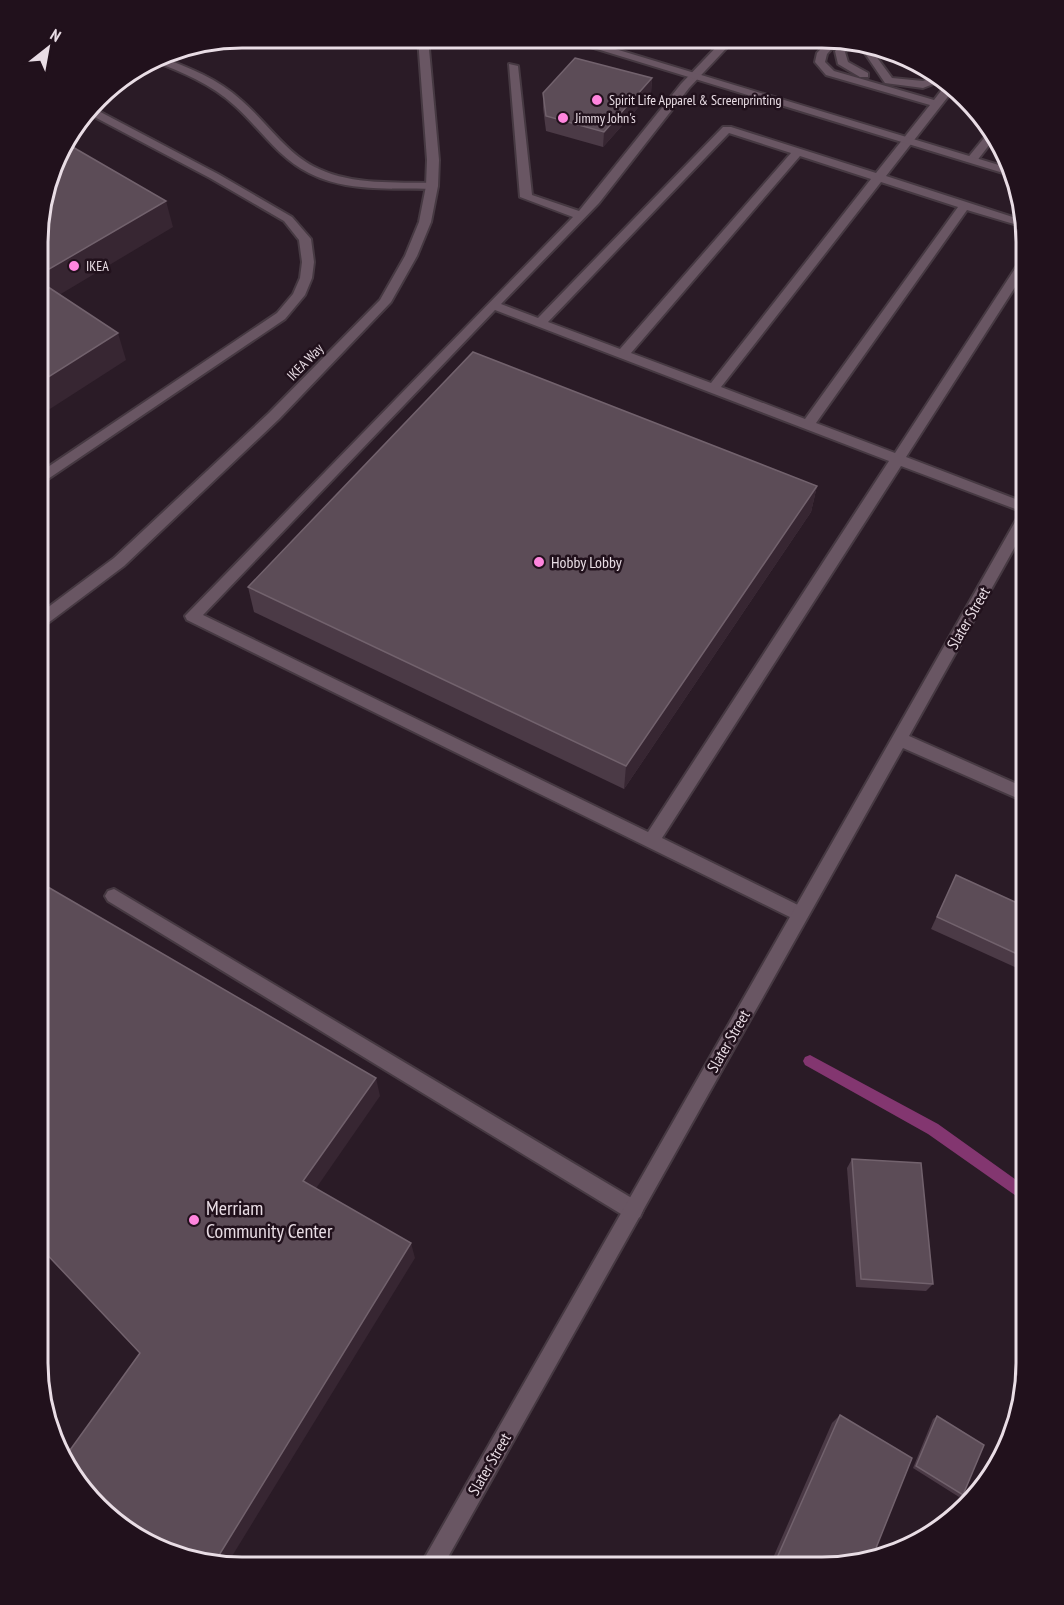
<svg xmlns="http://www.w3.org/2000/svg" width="1064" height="1605" font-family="'PT Sans Narrow',sans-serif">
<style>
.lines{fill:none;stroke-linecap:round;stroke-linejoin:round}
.stream{fill:#833670;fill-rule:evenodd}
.service-casing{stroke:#463942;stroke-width:4}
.minor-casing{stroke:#463942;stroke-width:4}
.tertiary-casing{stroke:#463942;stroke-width:4}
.service{fill:#695663;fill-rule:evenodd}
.minor{fill:#695663;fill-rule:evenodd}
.tertiary{fill:#695663;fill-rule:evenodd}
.wall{fill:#4b3a46}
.shaded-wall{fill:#372632}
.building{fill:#5c4c57;stroke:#72626d;stroke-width:1.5}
.poi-dot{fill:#ff85de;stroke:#21111c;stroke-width:2}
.labels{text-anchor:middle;stroke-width:5;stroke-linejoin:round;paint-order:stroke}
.far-poi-label{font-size:14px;fill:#e9dde5;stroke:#21111c;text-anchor:start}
.far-street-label{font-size:14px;fill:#e9dde5;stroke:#21111c}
.poi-label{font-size:16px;fill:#e9dde5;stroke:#21111c;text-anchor:start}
.street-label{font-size:16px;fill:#e9dde5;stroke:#21111c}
.near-poi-label{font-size:20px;fill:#e9dde5;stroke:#21111c;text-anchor:start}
.rim{fill:none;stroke:#e9dde5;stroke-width:3}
</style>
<rect width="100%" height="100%" fill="#2a1b26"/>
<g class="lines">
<path class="stream" d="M810,1055L938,1124L1026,1187V1203L928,1134L805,1065L803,1061L805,1057Z"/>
<g class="service-casing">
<g id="service">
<path d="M299,38H309L303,42L299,41Z"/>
<path d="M724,39H735L689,88L599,203L501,304L538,318L723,127H731L876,173L930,105L826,75L815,62L817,53L830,39H841L827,54L825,62L834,71L934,100L947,83L954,89L886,176L1022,220L1024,227L967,210L816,423L895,453L1020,261L1026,257V270L906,457L1026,503V513L901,466L662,838L806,909L809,914L806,919L800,922L187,620L185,616L573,217L520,197L509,64L518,66L532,195L579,211L681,84ZM729,133L791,153L620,349L548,322ZM800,156L871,179L711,383L631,353ZM881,182L958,207L805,419L721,387ZM495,310L889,461L648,832L203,615Z"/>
<path d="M848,39L856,42L845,52L848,62L868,73V77H860L838,64L835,51Z"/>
<path d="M858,43L870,48L892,78L923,81L938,76L946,79L923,88L885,83Z"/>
<path d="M161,57C190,68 218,79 241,100C267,122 287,155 319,169C353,185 396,182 432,183L438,186L432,189C393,188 345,192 309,173C278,158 259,127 234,105C211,84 182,72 153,61Z"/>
<path d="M91,107L218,174L292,217L311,239L314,262L312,278L305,295L285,319L39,485V473L277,313L293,294L300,278L302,262L299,240L284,221L210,178L87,113Z"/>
<path d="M988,133L993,140L976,162H968L966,160Z"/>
<path d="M114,889L640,1203L643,1210L640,1217L633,1220L626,1217L108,901L105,896L108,891Z"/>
</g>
</g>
<g class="minor-casing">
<g id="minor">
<path d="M561,38H579L1012,169L1013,176Z"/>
<path d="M1026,510V527L909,736L1026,788V802L903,748L443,1566H420L1019,515Z"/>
</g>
</g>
<g class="tertiary-casing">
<path id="tertiary" d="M418,38H428L439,160L438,186L431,222L417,256L391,302L279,419L124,566L44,626L39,628V614L114,558L269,413L380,300L405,256L419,222L426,186L427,160Z"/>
</g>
<use href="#service" class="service"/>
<use href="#minor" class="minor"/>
<use href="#tertiary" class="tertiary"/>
</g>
<g class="wall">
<path d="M623,39H660L652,47Z"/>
<path d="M885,54L913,66L884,59Z"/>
<path d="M652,78L651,93L603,147L546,131L543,108V93Z"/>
<path d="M817,486L811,512L624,789L254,612L248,587Z"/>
<path d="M956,875L1026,907V972L931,929Z"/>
<path d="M852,1159L933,1284L926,1291L856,1287L847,1168Z"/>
<path d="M840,1415L823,1568L769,1567L832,1423Z"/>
<path d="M937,1416L963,1495L959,1497L913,1468L933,1419Z"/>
</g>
<g class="shaded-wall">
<path d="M652,39H660L652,47Z"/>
<path d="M652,78L651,93L603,147L604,132Z"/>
<path d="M166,201L173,227L44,304L39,291V275Z"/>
<path d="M118,333L126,360L39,416V383Z"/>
<path d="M817,486L811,512L624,789L626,766Z"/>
<path d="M376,1078L380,1096L310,1197L303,1181Z"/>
<path d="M411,1243L415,1258L226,1566H215L213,1565Z"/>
</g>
<g class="building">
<path d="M575,58L652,78L604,132L546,116L543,93Z"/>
<path d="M64,142L166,201L39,275V215Z"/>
<path d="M39,281L118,333L39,383Z"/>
<path d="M473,352L817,486L626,766L248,587Z"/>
<path d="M956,875L1026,907V958L937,917Z"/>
<path d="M41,883L376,1078L303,1181L411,1243L213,1565L118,1526L65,1457L140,1353L38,1245V886Z"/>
<path d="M852,1159L921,1163L933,1284L861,1279Z"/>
<path d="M840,1415L912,1458L872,1558L823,1568L773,1567Z"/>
<path d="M937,1416L984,1445L963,1495L916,1466Z"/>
</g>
<g class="poi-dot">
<circle cx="597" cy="100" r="6"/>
<circle cx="563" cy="118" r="6"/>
<circle cx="74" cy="266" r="6"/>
<circle cx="539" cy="562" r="6"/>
<circle cx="194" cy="1220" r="6"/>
</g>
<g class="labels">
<g class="far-poi-label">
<text x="609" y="105">Spirit Life Apparel &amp; Screenprinting</text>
<text x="575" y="123">Jimmy John's</text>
<text x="86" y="271">IKEA</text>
</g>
<g class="far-street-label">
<text transform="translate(305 362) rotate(-46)" y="5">IKEA Way</text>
</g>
<g class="poi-label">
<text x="551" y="568">Hobby Lobby</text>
</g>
<g class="street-label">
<text transform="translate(968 618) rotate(-60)" y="6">Slater Street</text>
<text transform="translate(728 1041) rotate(-60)" y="6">Slater Street</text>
<text transform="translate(489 1464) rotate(-60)" y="6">Slater Street</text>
</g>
<g class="near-poi-label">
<text x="206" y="1215">Merriam<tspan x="206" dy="23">Community Center</tspan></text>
</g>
</g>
<path d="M0 0H1064V1605H0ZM242 48H822A194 194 0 0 1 1016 242V1363A194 194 0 0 1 822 1557H242A194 194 0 0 1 48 1363V242A194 194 0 0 1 242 48Z" fill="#21111c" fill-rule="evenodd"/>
<path class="rim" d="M242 48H822A194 194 0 0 1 1016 242V1363A194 194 0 0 1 822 1557H242A194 194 0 0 1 48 1363V242A194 194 0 0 1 242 48Z"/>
<g transform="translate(48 48) rotate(31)" stroke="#21111c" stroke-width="4.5" paint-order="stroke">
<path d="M0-4.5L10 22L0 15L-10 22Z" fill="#e9dde5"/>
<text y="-9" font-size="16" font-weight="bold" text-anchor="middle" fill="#e9dde5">N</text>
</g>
</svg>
